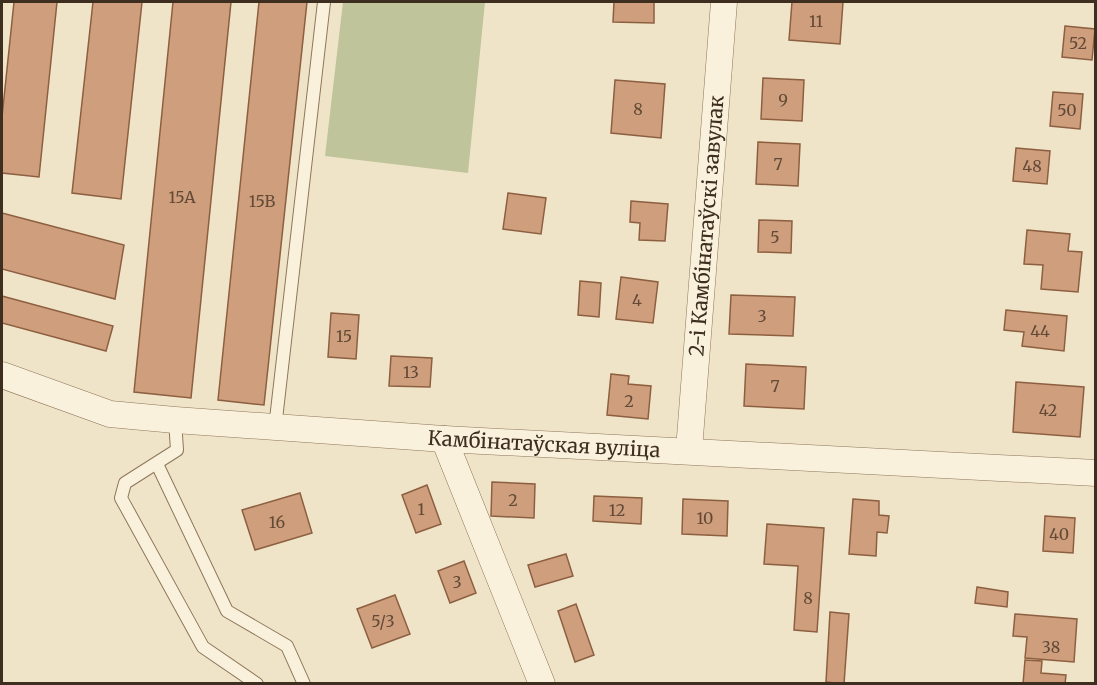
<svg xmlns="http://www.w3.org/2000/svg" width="1097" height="685" font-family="Merriweather,serif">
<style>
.cemetery{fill:#bfc49a}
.building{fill:#cf9f7d;stroke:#8d5f41;stroke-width:1.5}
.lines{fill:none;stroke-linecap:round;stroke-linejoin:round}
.lane-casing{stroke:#8d765c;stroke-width:14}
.street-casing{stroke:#8d765c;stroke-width:27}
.lane{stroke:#faf1dc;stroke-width:12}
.street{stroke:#faf1dc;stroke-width:26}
.labels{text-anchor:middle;stroke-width:4.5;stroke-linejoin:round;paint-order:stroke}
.number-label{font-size:16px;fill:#624a37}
.street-label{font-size:20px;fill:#3d2e20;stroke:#f7eed8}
</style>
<rect width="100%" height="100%" fill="#f0e4c8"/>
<path class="cemetery" d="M343,2H485L468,173L325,156Z"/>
<g class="building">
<path d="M14,2H57L39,177L2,173V117Z"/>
<path d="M93,2H142L121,199L72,193Z"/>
<path d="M173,2H231L191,398L134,392Z"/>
<path d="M259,2H307L264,405L218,400Z"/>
<path d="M614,2H654V23L613,22Z"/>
<path d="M792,2H843L840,44L789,40Z"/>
<path d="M1065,26L1095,29L1092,60L1062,57Z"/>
<path d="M763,78L804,80L802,121L761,119Z"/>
<path d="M615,80L665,84L661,138L611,133Z"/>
<path d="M1053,92L1083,94L1080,129L1050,126Z"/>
<path d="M758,142L800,144L798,186L756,184Z"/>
<path d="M1016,148L1050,151L1047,184L1013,181Z"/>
<path d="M508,193L546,198L541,234L503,229Z"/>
<path d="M631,201L668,204L665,241L639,240L640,223L630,222Z"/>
<path d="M2,213L124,245L115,299L2,269Z"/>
<path d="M759,220L792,221L791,253L758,252Z"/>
<path d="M1027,230L1070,234L1068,251L1082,252L1078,292L1041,289L1043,265L1024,264Z"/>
<path d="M621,277L658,282L653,323L616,319Z"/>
<path d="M580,281L601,283L599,317L578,315Z"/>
<path d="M731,295L795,297L793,336L729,334Z"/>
<path d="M2,296L113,326L106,351L2,323Z"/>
<path d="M1006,310L1067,316L1064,351L1022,346L1024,332L1004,330Z"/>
<path d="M331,313L359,315L356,359L328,357Z"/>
<path d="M391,356L432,358L430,387L389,386Z"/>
<path d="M746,364L806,367L804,409L744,406Z"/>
<path d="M611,374L629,376L628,384L651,386L648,419L607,415Z"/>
<path d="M1016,382L1084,387L1080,437L1013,432Z"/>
<path d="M492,482L535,484L534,518L491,516Z"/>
<path d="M427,485L441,524L416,533L402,495Z"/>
<path d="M300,493L312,533L255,550L242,510Z"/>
<path d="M594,496L642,498L641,524L593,521Z"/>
<path d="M683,499L728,501L727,536L682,534Z"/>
<path d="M853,499L879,501V515L889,516L887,533L877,532L876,556L849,554Z"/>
<path d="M1045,516L1075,518L1073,553L1043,551Z"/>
<path d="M767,524L824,528L817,632L794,630L798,566L764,564Z"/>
<path d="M566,554L573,576L535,587L528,565Z"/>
<path d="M464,561L476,593L450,603L438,571Z"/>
<path d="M977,587L1008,592L1007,607L975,603Z"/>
<path d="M395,595L410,634L372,648L357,609Z"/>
<path d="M576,604L594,655L575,662L558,611Z"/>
<path d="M830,612L849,614L844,684L826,682Z"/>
<path d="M1015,614L1077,619L1074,662L1025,658L1027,637L1013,636Z"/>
<path d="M1025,660L1042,661L1041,673L1066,675L1065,684H1023Z"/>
</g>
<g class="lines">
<g class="lane-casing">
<g id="lane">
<path d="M175,420L177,450L125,483L121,498L203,647L257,684"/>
<path d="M275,428L324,2"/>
<path d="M157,464L227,611L287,646L304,684"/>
</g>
</g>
<g class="street-casing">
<g id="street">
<path id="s1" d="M2,375L110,414L175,420L444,439L1096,473"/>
<path d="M444,439L542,684"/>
<path id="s2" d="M689,450L724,2"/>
</g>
</g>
<use href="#lane" class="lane"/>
<use href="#street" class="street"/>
</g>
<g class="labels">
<g class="number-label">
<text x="816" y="27">11</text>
<text x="1078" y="49">52</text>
<text x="783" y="106">9</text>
<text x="638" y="115">8</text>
<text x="1067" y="116">50</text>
<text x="778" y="170">7</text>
<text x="1032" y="172">48</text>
<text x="182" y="203">15А</text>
<text x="262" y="207">15В</text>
<text x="775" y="243">5</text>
<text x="637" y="306">4</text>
<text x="762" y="322">3</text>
<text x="1040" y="337">44</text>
<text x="344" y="342">15</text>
<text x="411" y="378">13</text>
<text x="775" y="392">7</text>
<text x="629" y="407">2</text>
<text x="1048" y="416">42</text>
<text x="513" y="506">2</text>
<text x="421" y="515">1</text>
<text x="617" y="516">12</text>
<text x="705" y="524">10</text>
<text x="277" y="528">16</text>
<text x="1059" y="540">40</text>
<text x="457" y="588">3</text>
<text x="808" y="604">8</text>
<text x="383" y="627">5/3</text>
<text x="1051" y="653">38</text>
</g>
<g class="street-label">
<text dy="7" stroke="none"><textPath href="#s2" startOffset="225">2-і Камбінатаўскі завулак</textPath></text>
<text dy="7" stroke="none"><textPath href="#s1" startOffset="550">Камбінатаўская вуліца</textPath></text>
</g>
</g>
<rect width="1097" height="685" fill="none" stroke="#3d2e20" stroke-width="6"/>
</svg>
